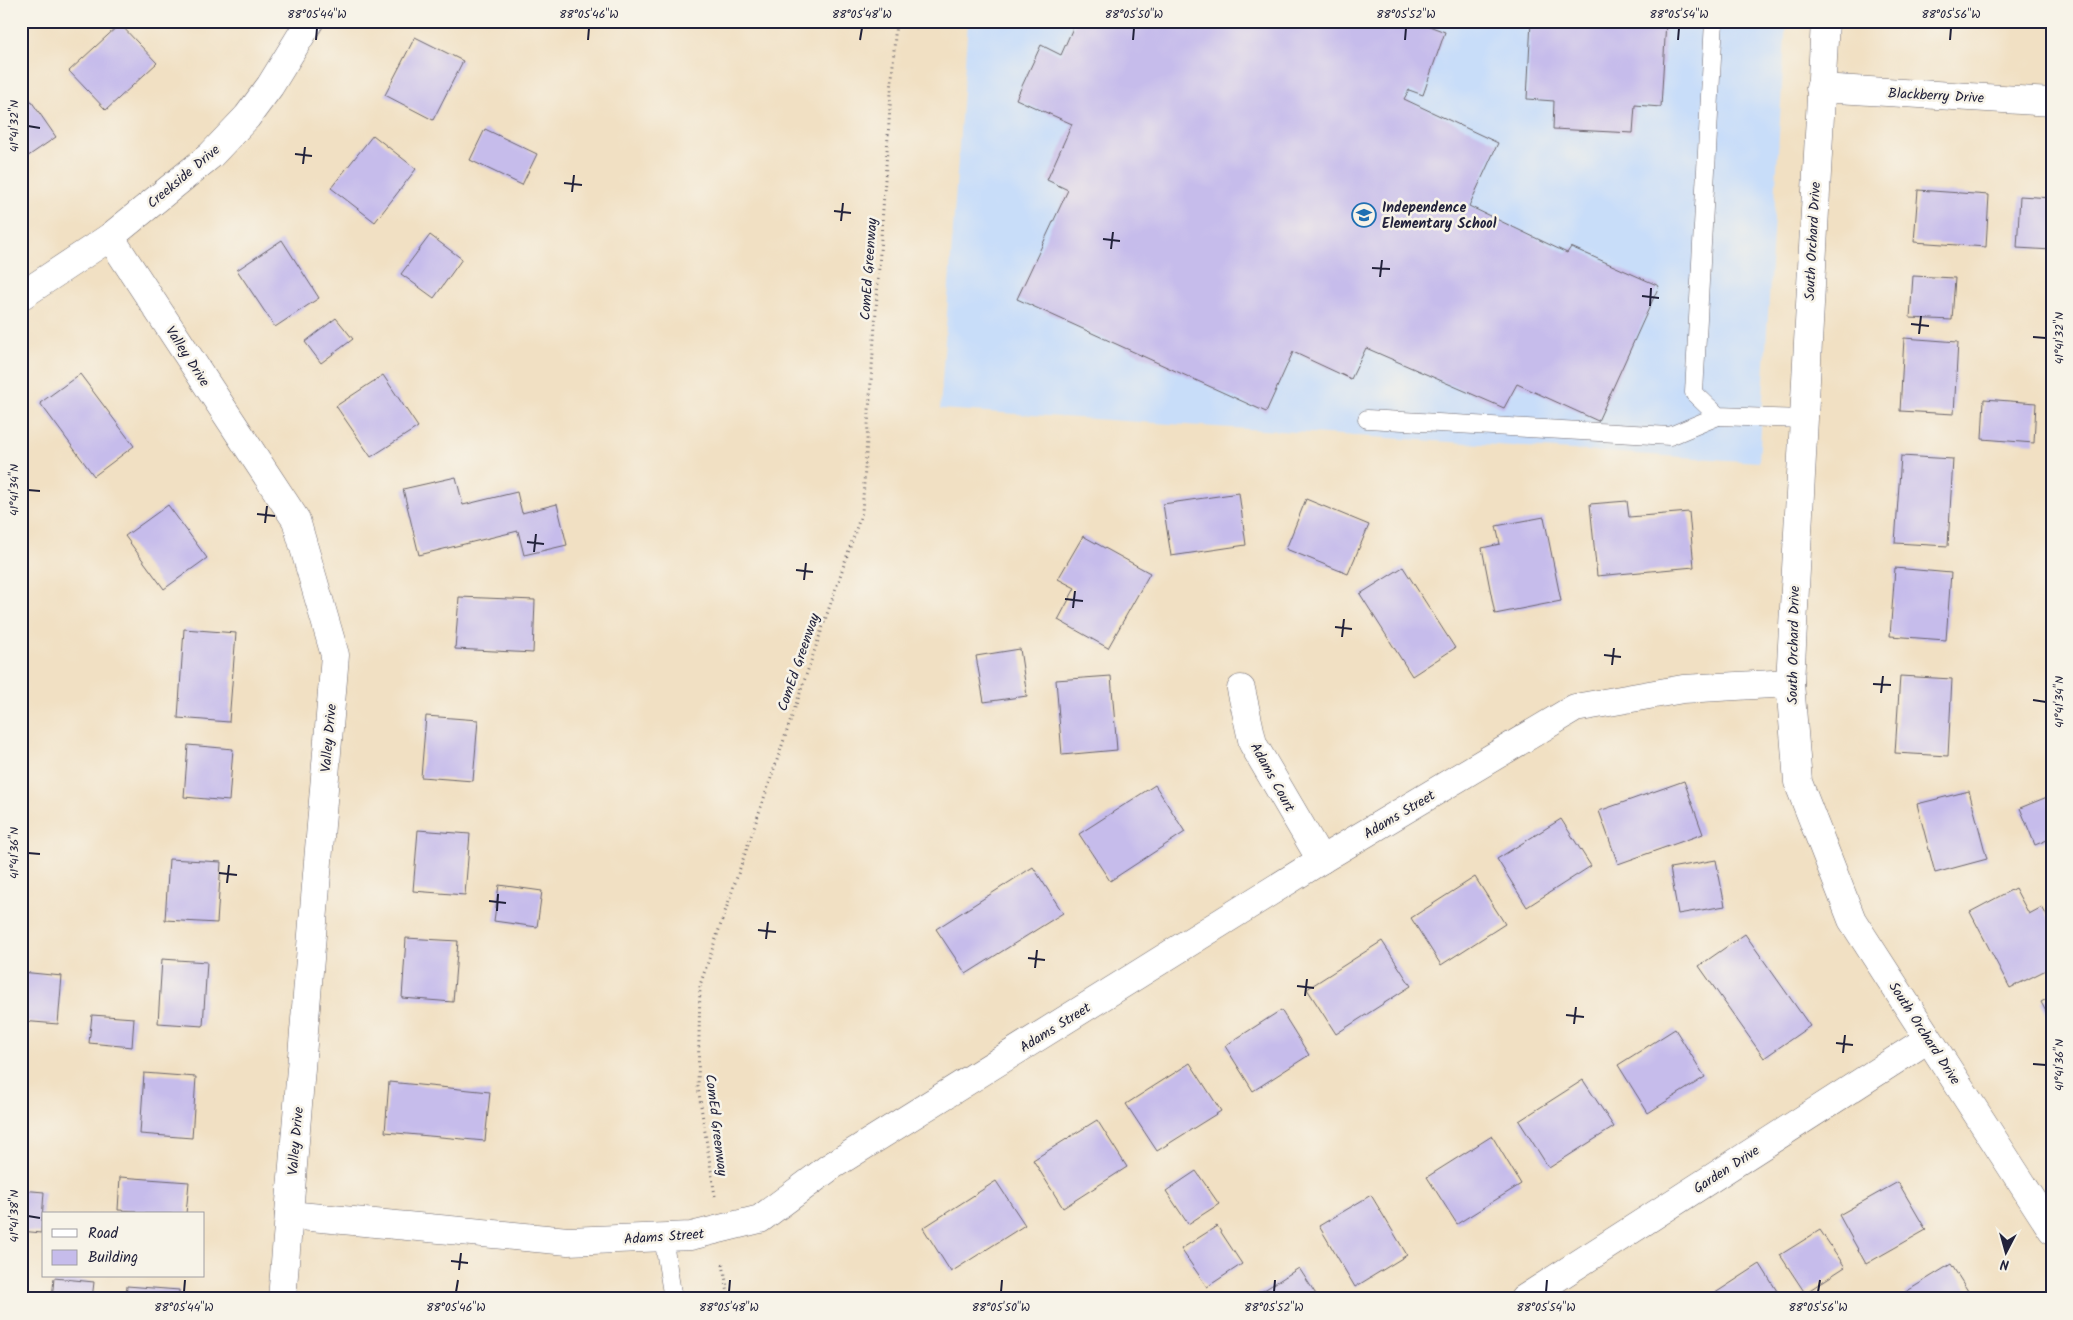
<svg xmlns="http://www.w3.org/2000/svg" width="2073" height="1320" font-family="Kalam,sans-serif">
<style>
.built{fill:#c8ddf9}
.building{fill:#c6bceb}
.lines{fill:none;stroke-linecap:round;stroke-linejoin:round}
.lane-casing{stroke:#6a646b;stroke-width:19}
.street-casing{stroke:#6a646b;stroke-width:29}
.path{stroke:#6a646b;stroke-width:3;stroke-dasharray:1 4;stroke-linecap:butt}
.lane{stroke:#fff;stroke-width:18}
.street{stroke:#fff;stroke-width:28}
.ticks{fill:none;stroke:#22223b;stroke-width:2}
.labels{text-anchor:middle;stroke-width:5;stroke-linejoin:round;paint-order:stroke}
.street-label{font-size:14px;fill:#22223b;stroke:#f7f3e8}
.poi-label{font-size:14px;font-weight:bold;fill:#22223b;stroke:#f7f3e8;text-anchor:start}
.neatline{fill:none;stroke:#22223b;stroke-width:2}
.ticks-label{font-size:12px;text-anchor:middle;fill:#22223b}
</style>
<rect width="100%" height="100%" fill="#f7f3e8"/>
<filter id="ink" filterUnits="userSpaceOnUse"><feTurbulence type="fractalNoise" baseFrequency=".02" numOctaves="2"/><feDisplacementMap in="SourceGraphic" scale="10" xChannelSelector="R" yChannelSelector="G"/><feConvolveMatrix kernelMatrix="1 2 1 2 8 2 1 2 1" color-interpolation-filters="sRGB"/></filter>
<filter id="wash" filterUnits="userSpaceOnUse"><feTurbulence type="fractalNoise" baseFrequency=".0096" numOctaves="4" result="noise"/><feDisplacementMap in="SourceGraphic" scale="20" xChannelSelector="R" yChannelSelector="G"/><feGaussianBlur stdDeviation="1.12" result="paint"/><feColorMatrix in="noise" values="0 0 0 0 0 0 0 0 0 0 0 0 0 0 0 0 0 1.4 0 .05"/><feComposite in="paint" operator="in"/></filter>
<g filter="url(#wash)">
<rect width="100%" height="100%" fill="#f1e0c3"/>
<path class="built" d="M968,21H1786L1759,462L940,409Z"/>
<g id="blocks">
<g class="building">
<path d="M1076,21H1416L1445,32L1423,95L1409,90L1404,99L1498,143L1469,206L1567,253L1571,247L1659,286L1598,421L1517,384L1504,408L1366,348L1351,379L1293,352L1266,412L1017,299L1068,190L1047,180L1072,124L1016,99L1041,45L1061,55Z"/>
<path d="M1531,21H1666L1661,107L1635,105L1633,133L1553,129L1554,101L1527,99Z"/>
<path d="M120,24L157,63L106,110L69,71Z"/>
<path d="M415,37L463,61L433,120L385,95Z"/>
<path d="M29,98L56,137L21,161V103Z"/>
<path d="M485,129L537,154L522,185L470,160Z"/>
<path d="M373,135L416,169L375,222L331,188Z"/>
<path d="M1918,190L1989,195L1986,247L1914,242Z"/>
<path d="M2020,196L2052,198V250L2017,248Z"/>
<path d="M430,235L462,259L434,298L401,274Z"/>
<path d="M282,240L319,298L275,327L237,270Z"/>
<path d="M1913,276L1955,278L1952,320L1910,318Z"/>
<path d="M336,318L353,339L321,363L305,342Z"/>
<path d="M1904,338L1958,342L1954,414L1900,411Z"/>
<path d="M80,374L134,446L94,476L40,403Z"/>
<path d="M383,375L418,427L371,457L336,406Z"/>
<path d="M1984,399L2036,403L2034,443L1982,439Z"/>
<path d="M1901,456L1953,459L1948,546L1895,543Z"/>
<path d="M456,477L463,505L517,492L522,513L557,504L567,545L524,555L518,531L419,555L403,489Z"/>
<path d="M1239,493L1246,545L1171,556L1163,504Z"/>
<path d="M1306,499L1369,525L1348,574L1286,549Z"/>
<path d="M1627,501L1629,517L1689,512L1694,567L1597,576L1590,504Z"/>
<path d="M168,505L207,558L164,589L125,536Z"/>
<path d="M1544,517L1561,601L1495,614L1482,548L1500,544L1496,526Z"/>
<path d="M1083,536L1150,573L1108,648L1058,620L1075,588L1058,579Z"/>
<path d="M1403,567L1455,648L1412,676L1360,594Z"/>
<path d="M1895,568L1951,573L1946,640L1890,636Z"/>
<path d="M459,597L535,600L533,653L455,649Z"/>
<path d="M184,629L236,633L229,722L178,718Z"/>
<path d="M1020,649L1027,696L984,702L976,656Z"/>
<path d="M1111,676L1117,750L1062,755L1056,680Z"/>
<path d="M1900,676L1952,679L1948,756L1895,753Z"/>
<path d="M426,716L478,720L473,781L421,777Z"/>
<path d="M188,745L233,749L229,801L184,797Z"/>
<path d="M1684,781L1703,834L1618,864L1599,811Z"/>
<path d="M1155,785L1185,832L1110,881L1079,834Z"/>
<path d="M1969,791L1987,859L1935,873L1917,804Z"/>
<path d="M2052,795V838L2035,845L2020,808Z"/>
<path d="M1561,819L1591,866L1527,907L1497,859Z"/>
<path d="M418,830L470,834L465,895L413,891Z"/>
<path d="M169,859L221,862L217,923L165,920Z"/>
<path d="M1716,860L1725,906L1678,914L1670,868Z"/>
<path d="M1033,867L1063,913L966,974L936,929Z"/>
<path d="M1475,877L1505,924L1441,965L1411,918Z"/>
<path d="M499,885L542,891L537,927L494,921Z"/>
<path d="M2015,888L2029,914L2042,907L2052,925V967L2010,988L1970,912Z"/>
<path d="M1745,934L1810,1026L1764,1058L1699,966Z"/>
<path d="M406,938L458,941L453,1002L402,998Z"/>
<path d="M1382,941L1411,986L1336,1034L1307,989Z"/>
<path d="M162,959L207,962L203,1026L158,1023Z"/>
<path d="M21,972L62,976L58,1024L21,1021Z"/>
<path d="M2052,996V1023L2041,1002Z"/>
<path d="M1281,1010L1309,1055L1253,1091L1225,1046Z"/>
<path d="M92,1015L134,1018L132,1047L89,1043Z"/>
<path d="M1675,1029L1705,1077L1648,1113L1618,1065Z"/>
<path d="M1190,1063L1221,1111L1157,1151L1126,1104Z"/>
<path d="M144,1073L196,1077L192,1138L140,1134Z"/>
<path d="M1583,1080L1614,1127L1549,1168L1519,1121Z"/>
<path d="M389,1082L490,1092L485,1141L385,1132Z"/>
<path d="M1097,1120L1127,1167L1063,1208L1033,1160Z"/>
<path d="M1492,1136L1521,1184L1457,1224L1427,1177Z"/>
<path d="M1196,1171L1219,1204L1188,1224L1166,1191Z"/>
<path d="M120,1177L189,1182L186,1214H136V1211L118,1210Z"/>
<path d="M996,1181L1025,1225L951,1272L923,1228Z"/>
<path d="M1898,1182L1926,1230L1866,1264L1839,1215Z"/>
<path d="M21,1190L44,1192L41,1233L21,1231Z"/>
<path d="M1371,1195L1407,1255L1355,1287L1319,1226Z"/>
<path d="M1217,1226L1242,1264L1207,1287L1181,1249Z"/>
<path d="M1820,1230L1845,1267L1805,1293L1780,1255Z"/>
<path d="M1760,1264L1782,1299H1706Z"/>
<path d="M1951,1264L1973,1299H1908L1904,1293Z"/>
<path d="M1299,1268L1319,1299H1250Z"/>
<path d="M54,1278L94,1282L92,1299H52Z"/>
<path d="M127,1286L179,1290V1299H126Z"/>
<path d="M21,1294L34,1296V1299H21Z"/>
</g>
</g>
</g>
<g filter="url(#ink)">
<use href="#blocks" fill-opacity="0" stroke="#6a646b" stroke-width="1"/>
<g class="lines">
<g class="lane-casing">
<g id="lane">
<path d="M1714,21L1694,393L1718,416L1803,419"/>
<path d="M1367,419L1670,436L1718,416"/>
<path d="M663,1237L673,1299"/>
</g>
</g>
<g class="street-casing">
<g id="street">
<path d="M1825,21L1790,683L1798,782L1852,920L2052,1230"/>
<path d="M1820,88L2052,102"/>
<path d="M110,237L296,520L335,655L282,1299"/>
<path d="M21,296L110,237L211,155L247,117L270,86L310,21"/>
<path d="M1241,689L1253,744L1321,860"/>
<path d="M289,1215L568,1241L691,1236L760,1219L830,1167L1321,860L1575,708L1683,689L1790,683"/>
<path d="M1524,1299L1928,1039"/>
</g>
</g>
<g class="path">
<path d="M715,1196L698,1087L700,985L862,512L896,21"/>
<path d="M723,1264L729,1299"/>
</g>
<use href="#lane" class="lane"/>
<use href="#street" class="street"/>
</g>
</g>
<path class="ticks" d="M316,40L317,28M588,40L589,28M860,40L862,28M1133,40L1134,28M1405,40L1406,28M1678,40L1679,28M1950,40L1951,28M28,126L40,128M295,154L312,156M303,164L305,147M564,183L582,185M572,192L574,175M834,211L851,213M841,221L843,203M1103,239L1120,241M1111,249L1113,232M1372,268L1390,269M1380,277L1382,260M1642,296L1659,298M1650,306L1651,288M1911,324L1929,326M1919,334L1921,316M2033,337L2046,338M28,490L40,491M257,514L275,516M265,523L267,506M527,542L544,544M534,552L536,534M796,570L813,572M804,580L806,563M1065,599L1083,601M1073,608L1075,591M1335,627L1352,629M1342,637L1344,619M1604,655L1621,657M1612,665L1614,648M1873,684L1891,685M1881,693L1883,676M2033,700L2046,702M28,853L40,854M219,873L237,875M227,883L229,865M489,901L506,903M497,911L498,894M758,930L776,932M766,939L768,922M1028,958L1045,960M1035,968L1037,950M1297,986L1314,988M1305,996L1307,979M1566,1015L1584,1017M1574,1024L1576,1007M1836,1043L1853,1045M1843,1053L1845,1035M2033,1064L2046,1065M28,1216L40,1218M451,1261L468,1263M459,1270L461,1253M184,1292L185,1280M456,1292L458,1280M729,1292L730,1280M1001,1292L1002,1280M1274,1292L1275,1280M1546,1292L1547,1280M1818,1292L1820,1280"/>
<defs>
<g id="school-ring" transform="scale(1.25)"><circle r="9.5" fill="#f7f3e8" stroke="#1f6fb2" stroke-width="1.5"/><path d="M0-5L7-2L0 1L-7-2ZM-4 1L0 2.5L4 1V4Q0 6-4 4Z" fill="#1f6fb2"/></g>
</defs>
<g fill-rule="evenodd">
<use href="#school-ring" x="1364" y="215"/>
</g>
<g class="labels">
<g class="street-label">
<text transform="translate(1936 95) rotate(3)" y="5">Blackberry Drive</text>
<text transform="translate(183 176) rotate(-40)" y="5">Creekside Drive</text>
<text transform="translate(1812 241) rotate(-87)" y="5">South Orchard Drive</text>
<text transform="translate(868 269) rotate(-86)" y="5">ComEd Greenway</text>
<text transform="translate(188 356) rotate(57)" y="5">Valley Drive</text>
<text transform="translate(1793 645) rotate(-89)" y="5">South Orchard Drive</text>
<text transform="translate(798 662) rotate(-71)" y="5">ComEd Greenway</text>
<text transform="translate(328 738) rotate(-85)" y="5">Valley Drive</text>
<text transform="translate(1273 777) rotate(61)" y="5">Adams Court</text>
<text transform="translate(1399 814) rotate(-31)" y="5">Adams Street</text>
<text transform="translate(1055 1027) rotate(-32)" y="5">Adams Street</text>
<text transform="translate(1925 1033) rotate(57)" y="5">South Orchard Drive</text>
<text transform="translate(717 1125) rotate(83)" y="5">ComEd Greenway</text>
<text transform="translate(295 1141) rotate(-85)" y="5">Valley Drive</text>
<text transform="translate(1726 1169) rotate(-33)" y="5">Garden Drive</text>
<text transform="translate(664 1236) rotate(-4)" y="5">Adams Street</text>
</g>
<g class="poi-label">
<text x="1382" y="212">Independence<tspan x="1382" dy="16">Elementary School</tspan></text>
</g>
</g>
<rect width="2073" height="1320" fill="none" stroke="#f7f3e8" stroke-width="55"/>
<rect x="42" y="1212" width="162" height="65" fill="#f7f3e8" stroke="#a29fa3"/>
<rect x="52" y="1229" width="25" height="8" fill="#ffffff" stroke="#a29fa3"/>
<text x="88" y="1238" font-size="15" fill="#22223b">Road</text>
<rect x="52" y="1250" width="25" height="15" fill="#c6bceb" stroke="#a29fa3"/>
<text x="88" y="1262" font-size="15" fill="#22223b">Building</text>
<g transform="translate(2006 1252) rotate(186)" stroke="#f7f3e8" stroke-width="4" paint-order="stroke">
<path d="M0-4L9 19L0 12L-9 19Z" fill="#22223b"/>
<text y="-8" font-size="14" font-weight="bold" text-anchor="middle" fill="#22223b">N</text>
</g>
<rect x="28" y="28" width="2018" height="1264" class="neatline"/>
<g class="ticks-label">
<text x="317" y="18">88°05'44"W</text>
<text x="589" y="18">88°05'46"W</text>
<text x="862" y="18">88°05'48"W</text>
<text x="1134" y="18">88°05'50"W</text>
<text x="1406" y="18">88°05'52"W</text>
<text x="1679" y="18">88°05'54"W</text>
<text x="1951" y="18">88°05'56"W</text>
<text transform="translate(14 126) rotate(-90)" y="4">41°41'32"N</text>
<text transform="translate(2059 338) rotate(-90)" y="4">41°41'32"N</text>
<text transform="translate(14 490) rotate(-90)" y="4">41°41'34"N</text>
<text transform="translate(2059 702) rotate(-90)" y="4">41°41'34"N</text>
<text transform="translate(14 853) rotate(-90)" y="4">41°41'36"N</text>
<text transform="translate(2059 1065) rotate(-90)" y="4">41°41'36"N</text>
<text transform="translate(14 1216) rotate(-90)" y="4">41°41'38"N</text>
<text x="184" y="1311">88°05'44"W</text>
<text x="456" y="1311">88°05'46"W</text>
<text x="729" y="1311">88°05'48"W</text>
<text x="1001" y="1311">88°05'50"W</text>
<text x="1274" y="1311">88°05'52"W</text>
<text x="1546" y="1311">88°05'54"W</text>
<text x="1818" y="1311">88°05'56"W</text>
</g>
</svg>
